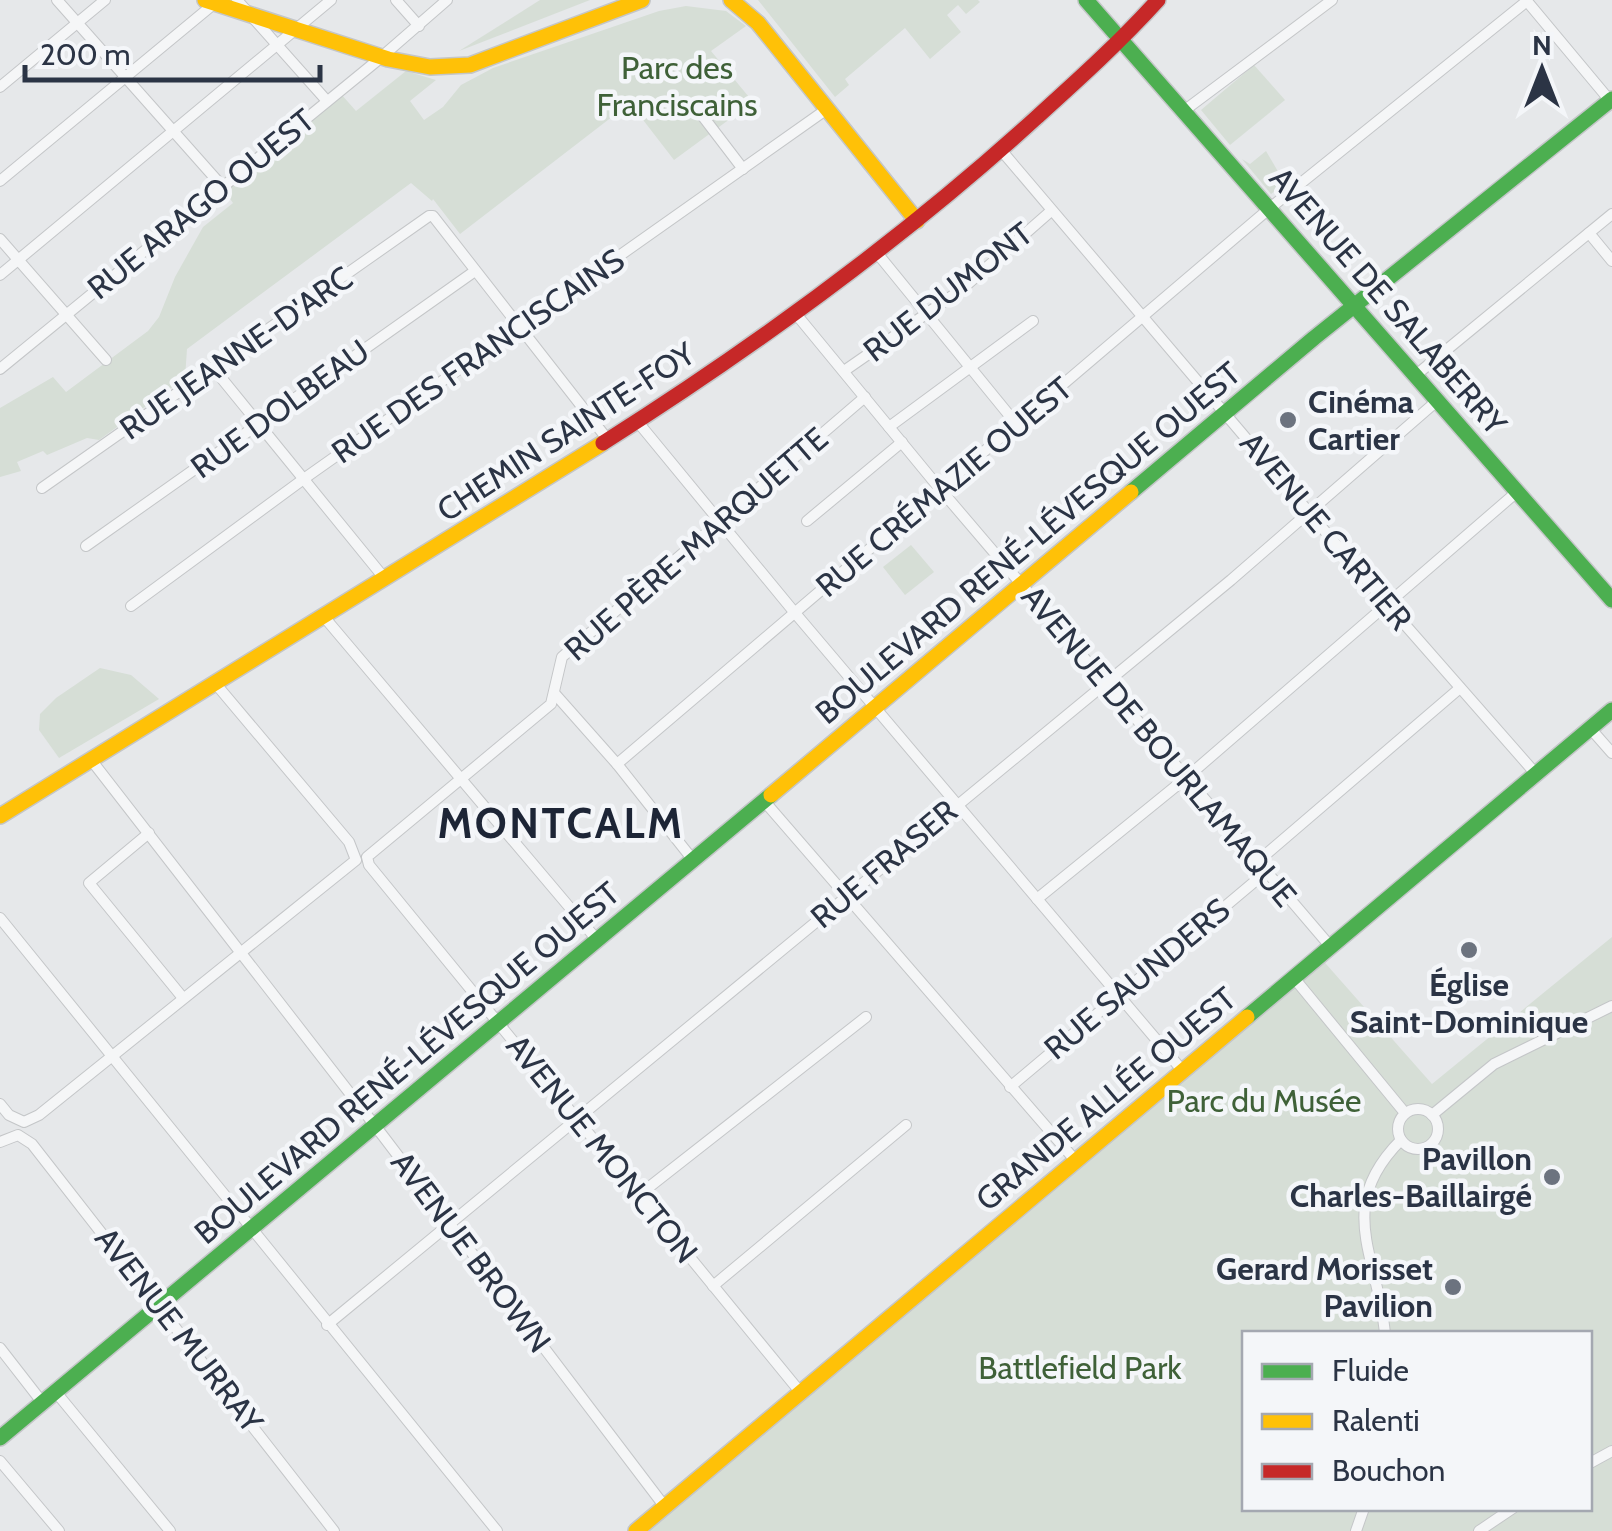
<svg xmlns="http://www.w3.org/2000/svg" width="1612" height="1531" font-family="Cabin,sans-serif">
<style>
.green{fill:#d6ded6;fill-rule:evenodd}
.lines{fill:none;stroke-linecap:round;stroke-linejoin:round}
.street-casing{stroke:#c4c6c8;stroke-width:12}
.fast-casing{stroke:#c4c6c8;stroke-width:18}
.slow-casing{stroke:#c4c6c8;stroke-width:18}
.jam-casing{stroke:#c4c6c8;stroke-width:18}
.street{stroke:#f5f6f7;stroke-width:10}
.fast{stroke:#4caf50;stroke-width:15}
.slow{stroke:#ffc107;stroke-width:15}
.jam{stroke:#c62828;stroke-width:15}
.poi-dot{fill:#6c737f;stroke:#f4f6f9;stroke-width:4}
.labels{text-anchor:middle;stroke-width:9;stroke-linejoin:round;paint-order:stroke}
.park-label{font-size:32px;fill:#3f6138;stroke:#f4f6f9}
.street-label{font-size:32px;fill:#2b3445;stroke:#f4f6f9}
.poi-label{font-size:32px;font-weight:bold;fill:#2b3445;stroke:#f4f6f9;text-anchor:end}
.district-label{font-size:42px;font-weight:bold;letter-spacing:2.5px;fill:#1d2536;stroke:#f4f6f9}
</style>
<rect width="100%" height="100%" fill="#e6e8ea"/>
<g class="green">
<path d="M540,0H590L459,51Z"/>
<path d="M758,0H978L980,2L966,14L958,5L947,15L961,32L930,59L905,28L845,79L849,85L835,97Z"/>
<path d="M686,6L726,11L746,26L711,51L753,102L674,160L630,103L460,234L433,199L432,201L411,183L187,349L185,378L99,440L87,438L47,455L43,451L17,462L21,471L0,477V408L53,377L66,392L148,331L159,317L175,277L203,227L233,203L224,190L341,94L356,111L406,71L436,80L410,101L424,120L443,107L461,85L493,68L659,11Z"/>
<path d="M1254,65L1285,100L1230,145L1201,110Z"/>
<path d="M1266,151L1280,175L1273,182L1278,189L1271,194L1242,159L1250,164Z"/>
<path d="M911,545L934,572L905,595L883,567Z"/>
<path d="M100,668L131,675L159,699L59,758L39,730L40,714L56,698Z"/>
<path d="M1612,937V1531H632L1319,956L1432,1084ZM1244,1334H1590V1508H1244Z"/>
</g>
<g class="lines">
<g class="street-casing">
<g id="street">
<path d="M57,0L222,186"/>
<path d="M237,0L327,101"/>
<path d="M396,0L419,26"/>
<path d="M1526,0L1612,103"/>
<path d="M0,87L105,0"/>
<path d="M698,110L743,169"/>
<path d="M1185,110L1332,0"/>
<path d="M1001,150L1386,603L1536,774"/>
<path d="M0,181L215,3"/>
<path d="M1589,233L1612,261"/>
<path d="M0,239L106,360"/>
<path d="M877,253L1018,426"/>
<path d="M0,275L331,0"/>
<path d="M796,314L940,489L1330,946"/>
<path d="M0,369L378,60L447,0"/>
<path d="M214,369L385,579"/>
<path d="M844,371L962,289L1051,211"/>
<path d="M1416,375L1612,214"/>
<path d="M637,421L795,613L1182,1070"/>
<path d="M889,427L1033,321"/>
<path d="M42,488L429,216H433L608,440"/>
<path d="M807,521L902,442"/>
<path d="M86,546L475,271"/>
<path d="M131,606L305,478L827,109"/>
<path d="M325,618L598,941"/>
<path d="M555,694L617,764L693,860"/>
<path d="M1590,728L1612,753"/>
<path d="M92,761L383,1136L665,1507"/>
<path d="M617,764L1270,208L1527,1"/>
<path d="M765,802L1075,1160"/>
<path d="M149,833L89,883L183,998"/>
<path d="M1257,862L1460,688"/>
<path d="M1037,899L1186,778L1518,491"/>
<path d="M0,918L497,1531"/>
<path d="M1294,978L1405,1113"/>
<path d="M1010,1087L1266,872"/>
<path d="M0,1104L9,1115L24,1122L39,1115L356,860L349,842L215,683"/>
<circle cx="1418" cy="1129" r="20"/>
<path d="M1432,1115L1494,1064L1612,1006"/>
<path d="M0,1142L18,1135L32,1144L334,1531"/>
<path d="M639,1195L866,1017"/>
<path d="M713,1286L906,1125"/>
<path d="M327,1325L1231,580L1438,400"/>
<path d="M1385,1334C1378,1255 1334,1207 1401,1140"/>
<path d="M0,1348L42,1402"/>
<path d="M55,1391L170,1531"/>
<path d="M801,1393L369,865L367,857L551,704L562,657L865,397"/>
<path d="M0,1461L59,1531"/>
<path d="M1590,1463L1612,1451"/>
<path d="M1356,1531L1364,1508"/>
<path d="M1479,1531L1513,1508"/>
</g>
</g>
<g class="fast-casing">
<g id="fast">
<path d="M1086,0L1612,600"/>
<path d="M1131,492L1314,338L1612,99"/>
<path d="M1247,1017L1612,710"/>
<path d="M0,1438L771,795"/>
</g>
</g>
<g class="slow-casing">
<g id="slow">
<path d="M205,0L388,59L430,67L470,65L642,0"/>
<path d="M731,0L758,23L917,221"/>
<path d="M771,795L1131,492"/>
<path d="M0,816L603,443"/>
<path d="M636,1531L1247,1017"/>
</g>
</g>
<g class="jam-casing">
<path id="jam" d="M603,443C756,346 903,239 1037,117C1079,79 1120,42 1158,0"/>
</g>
<use href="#street" class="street"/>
<use href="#fast" class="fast"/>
<use href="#slow" class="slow"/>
<use href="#jam" class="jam"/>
</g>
<g class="poi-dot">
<circle cx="1288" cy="420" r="10"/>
<circle cx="1469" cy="950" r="10"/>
<circle cx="1552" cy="1177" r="10"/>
<circle cx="1453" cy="1287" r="10"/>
</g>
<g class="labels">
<g class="park-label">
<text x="677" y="79">Parc des<tspan x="677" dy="37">Franciscains</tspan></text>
<text x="1264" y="1112">Parc du Musée</text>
<text x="1080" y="1379">Battlefield Park</text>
</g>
<g class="street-label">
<text transform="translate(201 204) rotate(-39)" y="11">RUE ARAGO OUEST</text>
<text transform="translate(948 292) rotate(-38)" y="11">RUE DUMONT</text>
<text transform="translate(1388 301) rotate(49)" y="11">AVENUE DE SALABERRY</text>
<text transform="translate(236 353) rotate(-35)" y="11">RUE JEANNE-D'ARC</text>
<text transform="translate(478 356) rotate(-35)" y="11">RUE DES FRANCISCAINS</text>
<text transform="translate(280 409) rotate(-36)" y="11">RUE DOLBEAU</text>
<text transform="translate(566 432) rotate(-33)" y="11">CHEMIN SAINTE-FOY</text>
<text transform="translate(944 487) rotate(-40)" y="11">RUE CRÉMAZIE OUEST</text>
<text transform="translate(1326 531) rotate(50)" y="11">AVENUE CARTIER</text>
<text transform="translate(1028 543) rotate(-40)" y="11">BOULEVARD RENÉ-LÉVESQUE OUEST</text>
<text transform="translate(696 544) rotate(-41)" y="11">RUE PÈRE-MARQUETTE</text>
<text transform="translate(1159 746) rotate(50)" y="11">AVENUE DE BOURLAMAQUE</text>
<text transform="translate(884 864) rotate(-40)" y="11">RUE FRASER</text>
<text transform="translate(1137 979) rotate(-40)" y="11">RUE SAUNDERS</text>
<text transform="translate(407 1063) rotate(-40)" y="11">BOULEVARD RENÉ-LÉVESQUE OUEST</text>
<text transform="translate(1106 1099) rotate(-40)" y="11">GRANDE ALLÉE OUEST</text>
<text transform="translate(602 1149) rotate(51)" y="11">AVENUE MONCTON</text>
<text transform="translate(471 1252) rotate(53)" y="11">AVENUE BROWN</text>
<text transform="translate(179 1330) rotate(52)" y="11">AVENUE MURRAY</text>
</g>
<g class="poi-label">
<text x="1308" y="413" text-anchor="start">Cinéma<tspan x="1308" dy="37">Cartier</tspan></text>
<text x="1469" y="996" text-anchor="middle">Église<tspan x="1469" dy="37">Saint-Dominique</tspan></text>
<text x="1532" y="1170">Pavillon<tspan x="1532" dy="37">Charles-Baillairgé</tspan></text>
<text x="1433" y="1280">Gerard Morisset<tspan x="1433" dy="37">Pavilion</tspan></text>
</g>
<g class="district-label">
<text x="561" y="838">MONTCALM</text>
</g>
</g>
<rect x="1242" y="1331" width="350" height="180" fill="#f4f6f9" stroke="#a4a8b1" stroke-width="2.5"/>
<rect x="1262" y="1364" width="50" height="15" fill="#4caf50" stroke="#a4a8b1" stroke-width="2.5"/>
<text x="1332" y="1381" font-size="30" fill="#2b3445">Fluide</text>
<rect x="1262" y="1414" width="50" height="15" fill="#ffc107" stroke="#a4a8b1" stroke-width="2.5"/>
<text x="1332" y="1431" font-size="30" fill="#2b3445">Ralenti</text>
<rect x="1262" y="1464" width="50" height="15" fill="#c62828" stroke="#a4a8b1" stroke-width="2.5"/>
<text x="1332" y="1481" font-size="30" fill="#2b3445">Bouchon</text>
<g transform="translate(1542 70)" stroke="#f4f6f9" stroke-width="8" paint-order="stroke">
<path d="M0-8L18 38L0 25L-18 38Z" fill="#2b3445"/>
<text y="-15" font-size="28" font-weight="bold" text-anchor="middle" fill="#2b3445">N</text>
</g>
<path d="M25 65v15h295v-15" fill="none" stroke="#2b3445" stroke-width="5"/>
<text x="40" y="65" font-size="30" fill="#2b3445" stroke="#f4f6f9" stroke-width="8" paint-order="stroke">200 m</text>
</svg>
